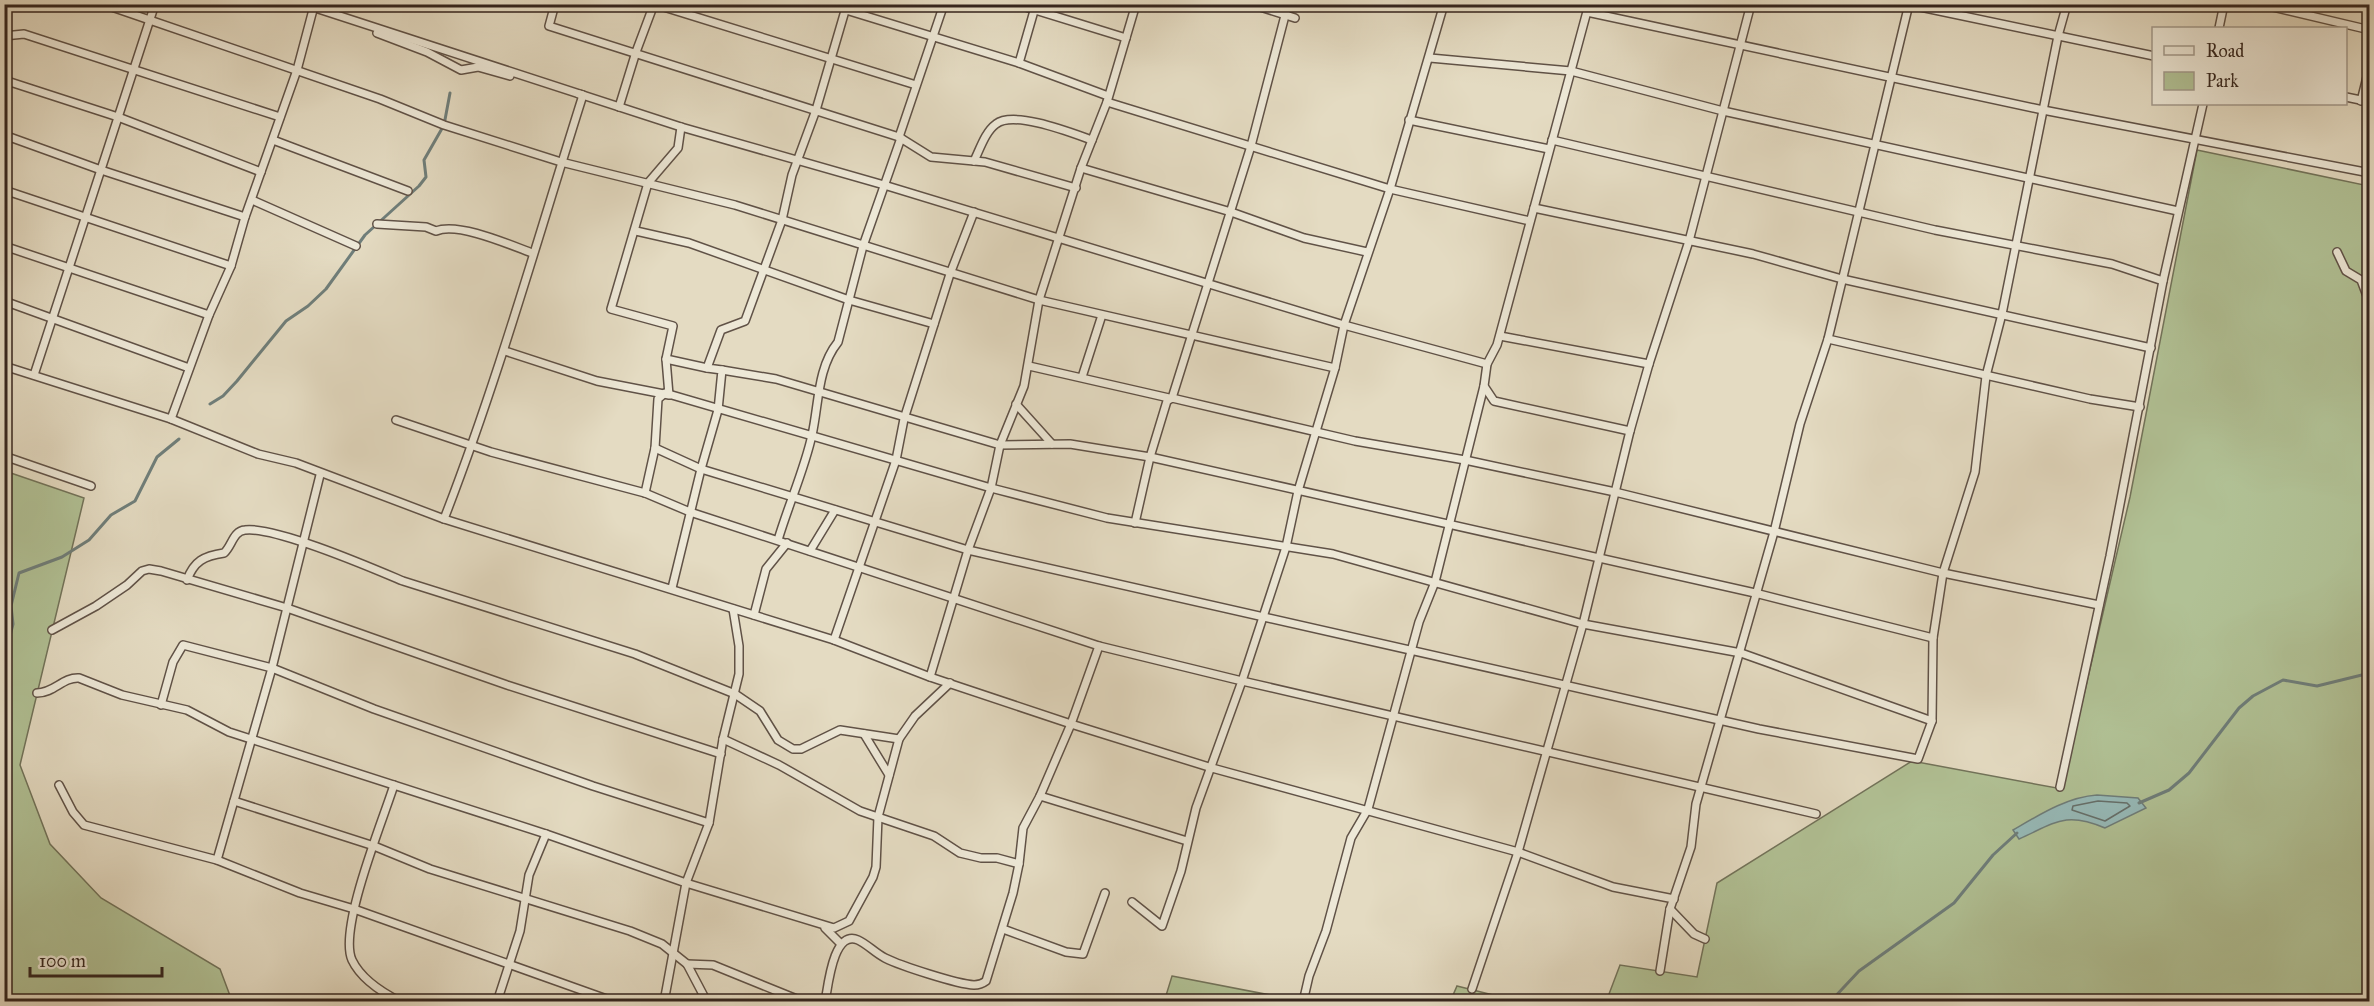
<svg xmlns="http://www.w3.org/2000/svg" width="2374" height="1006" font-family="'IM FELL Great Primer',serif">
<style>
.green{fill:#b1c195;stroke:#72735a;stroke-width:1.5}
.water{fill:#97bab8;stroke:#6f7e7a;stroke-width:1.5}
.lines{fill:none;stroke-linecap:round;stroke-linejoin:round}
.shore{stroke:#66706b;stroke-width:1.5}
.stream{stroke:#6f7e7a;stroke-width:3}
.minor-casing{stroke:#605247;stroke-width:10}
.minor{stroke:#ede8d7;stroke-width:7}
</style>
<rect width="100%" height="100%" fill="#e4dbc2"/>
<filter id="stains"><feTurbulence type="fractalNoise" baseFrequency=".00333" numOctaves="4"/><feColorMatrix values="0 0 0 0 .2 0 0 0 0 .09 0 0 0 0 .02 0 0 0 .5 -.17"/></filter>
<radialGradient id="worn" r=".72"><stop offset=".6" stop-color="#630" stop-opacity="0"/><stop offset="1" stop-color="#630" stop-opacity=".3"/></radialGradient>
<g class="green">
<path d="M2197,150L2369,186V1001L1606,1002L1620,965L1697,977L1717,883L1912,761L2062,789L2130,497Z"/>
<path d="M5,471L84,498L20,765L50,844L101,898L220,969L232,1001L5,1002Z"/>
<path d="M1172,976L1301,1001L1164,1002Z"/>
<path d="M1457,986L1517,1001L1450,1002Z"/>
</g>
<path class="water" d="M2097,795L2138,798L2146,808L2105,828C2065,811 2055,823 2019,839L2013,830C2039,815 2067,797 2097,795Z"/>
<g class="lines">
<path class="shore" d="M2098,801L2127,803L2130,806L2105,821L2072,810L2073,806Z"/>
<g class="stream">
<path d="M210,404L223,396L237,381L286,321L308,306L326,289L365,235L419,186L426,177L424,160L444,125L450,93"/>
<path d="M4,658L13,624L11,606L19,573L62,557L89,540L111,515L135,501L157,457L179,439"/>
<path d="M2139,803L2169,790L2189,773L2239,708L2253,696L2283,680L2317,686L2370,673"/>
<path d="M1830,1002L1859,971L1954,903L1993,855L2017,833"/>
</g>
<g class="minor-casing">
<g id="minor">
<path d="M103,4L380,99L444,125L561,162L735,205L1039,300L1335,368"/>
<path d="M303,4L681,127L884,185L1344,325L1487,364"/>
<path d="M555,4L549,26L899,137L931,157L985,162L1076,188"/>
<path d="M654,4L916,85"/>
<path d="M1016,4L1126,38"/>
<path d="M1251,4L1295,18"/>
<path d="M1444,4L1390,189L1344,325L1335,368L1298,491L1286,547L1242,681L1816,814"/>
<path d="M1589,4L1497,345L1487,364L1484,386L1494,401L1630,431"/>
<path d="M1906,4L2154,56"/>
<path d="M2260,4L2370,30"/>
<path d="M846,10L1019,63L1108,96"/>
<path d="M1587,12L2043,110L2370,173"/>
<path d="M2219,28L2224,4"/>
<path d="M377,33L427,52L461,70L478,67L510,76"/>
<path d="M4,36L24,34L280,117"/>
<path d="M1430,58L1571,71L1723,111L2178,211"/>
<path d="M1019,63L1036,4"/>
<path d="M4,80L118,117L261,172"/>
<path d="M2346,97L2370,102"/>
<path d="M2361,101L2370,65"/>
<path d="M1107,102L1390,189L1530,221"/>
<path d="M619,107L636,52L654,4"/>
<path d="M1409,120L1549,149"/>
<path d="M4,135L101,170L245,217"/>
<path d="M899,137L944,4"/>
<path d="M273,140L408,191"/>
<path d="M1552,140L1935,230L2112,264L2163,281"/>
<path d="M974,161C980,149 985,132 996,124C1014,110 1072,133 1092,140"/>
<path d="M1081,168L1231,212L1304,238L1367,252"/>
<path d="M4,190L231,266"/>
<path d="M252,200L356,246"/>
<path d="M1534,208L1753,254L1842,279L2151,348"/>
<path d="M377,224L426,227L436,231C458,222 508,244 532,253"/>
<path d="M636,231L689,243L849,300L934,324"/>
<path d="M4,246L209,315"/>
<path d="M2337,252L2346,271L2361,280L2370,304"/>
<path d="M4,301L189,368"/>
<path d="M1500,336L1649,364"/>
<path d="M1828,339L2090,399L2140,407"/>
<path d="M505,351L597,381L669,395L666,359L673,326L611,309L648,183L678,148L681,127"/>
<path d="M666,359L707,368"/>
<path d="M4,366L171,419L258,454L296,463L444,519L834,640L930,677L1071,724L1212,768L1518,852L1613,887L1674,899"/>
<path d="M1029,366L1169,398"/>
<path d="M722,370L776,379L1000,445L1070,444L1150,457L1755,593L1933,638"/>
<path d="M34,375L155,4"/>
<path d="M1082,377L1102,315"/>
<path d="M1172,398L1251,146L1288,4"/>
<path d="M1016,404L1052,444"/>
<path d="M171,419L209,315L231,266L245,217L297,70L314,6"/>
<path d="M396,420L491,452L645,493L690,512L1099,646L1242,681L1196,808L1181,871L1162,926L1132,902"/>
<path d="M655,448L701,469L968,550L1759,729L1918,759L1932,721L1933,638L1943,573L1975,472L1986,376L2002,314L2058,36L2067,4"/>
<path d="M4,456L91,486"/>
<path d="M645,493L655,448L658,399L665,393L991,488L1107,518L1333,554L1583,624L1741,653L1932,721"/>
<path d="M444,519C498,380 538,237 583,95L579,94"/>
<path d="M1135,523L1150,457L1167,401L1172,398L1355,441L1465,460L1615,492L1943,573L2099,605"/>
<path d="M778,540C788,506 805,468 812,435C819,404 817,368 838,342L863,246L901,138"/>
<path d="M810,551L835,510"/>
<path d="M187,580C194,561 204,556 224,553C232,546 233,531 245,530C275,526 372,568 403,581L635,654L735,694L760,711L778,740L793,749H801L840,730L899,739"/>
<path d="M672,588L701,469L718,410L722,370L707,368L721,330L745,321L782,220L792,175L816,110L847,4"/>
<path d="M754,615L766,569L787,543"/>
<path d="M52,630L96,606L127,585L142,571L149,569L161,571L287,608L507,685L721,754"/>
<path d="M834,640L896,460L904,419L950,274L974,212"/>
<path d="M930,677L968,550L991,488L1000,445L1024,386L1039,300L1081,168L1107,102L1136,4"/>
<path d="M37,693C54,693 63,677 79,678L122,695L187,710L229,732L546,834L686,883L834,928L849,921L873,877L876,867L878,817L899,739L915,716L950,683"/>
<path d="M161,705L173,662L183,645L272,668L374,709L593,786L709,823"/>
<path d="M864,734L889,775"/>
<path d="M723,739L779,765L860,811L934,836L960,853L981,858H997L1019,864"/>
<path d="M59,785L73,812L84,825L217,860L300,893L354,909L615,1002"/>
<path d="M394,785C383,820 338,929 352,960C361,979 383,993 401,1002"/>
<path d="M2060,787L2110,556L2163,281L2203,104"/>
<path d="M1040,796L1187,841"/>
<path d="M234,801L374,846L430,869L630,931L662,944L687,964L707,1002"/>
<path d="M217,860L272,668L320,475"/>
<path d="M1670,909L1694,934L1705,939"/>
<path d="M825,928L841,944"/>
<path d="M1003,929L1066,952L1083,954L1105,893"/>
<path d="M687,964L713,965L804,1002"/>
<path d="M1660,971L1670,909L1691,847L1696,804L1774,532L1800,424L1828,339L1909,4"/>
<path d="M1472,989L1518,852L1583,624L1630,431L1649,364L1689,241L1751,4"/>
<path d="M497,1002L520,931L529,875L546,834"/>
<path d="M664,1002L686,883L709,823L723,739L739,674V646L733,609"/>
<path d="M825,1002C828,987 833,929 858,940C867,944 875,953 885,958C901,966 957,984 974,985C979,985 982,984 986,981L1013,893L1019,864L1023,828L1040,796L1071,724L1099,646"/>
<path d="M1303,1002L1309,976L1326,931L1351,838L1368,809L1419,622L1435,582L1484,386"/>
</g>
</g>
<use href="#minor" class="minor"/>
</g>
<rect width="2374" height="1006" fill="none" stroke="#e4dbc2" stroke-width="24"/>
<rect x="6" y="6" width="2362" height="994" fill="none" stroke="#34251e" stroke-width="3"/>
<rect x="12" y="12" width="2350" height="982" fill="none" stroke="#34251e" stroke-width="1.5"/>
<rect x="2152" y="27" width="195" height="78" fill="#ede8d7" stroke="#a39a8d" stroke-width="1.5"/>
<rect x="2164" y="46" width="30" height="9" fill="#ede8d7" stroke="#a39a8d" stroke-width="1.5"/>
<text x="2206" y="57" font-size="18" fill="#34251e">Road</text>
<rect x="2164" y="72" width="30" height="18" fill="#b1c195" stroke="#a39a8d" stroke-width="1.5"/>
<text x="2206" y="87" font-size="18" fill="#34251e">Park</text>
<path d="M30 967v9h132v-9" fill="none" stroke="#34251e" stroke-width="3"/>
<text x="39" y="967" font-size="18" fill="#34251e" stroke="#ede8d7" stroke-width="4.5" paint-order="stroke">100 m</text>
<rect width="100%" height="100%" filter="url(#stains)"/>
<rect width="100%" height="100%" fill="url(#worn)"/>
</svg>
